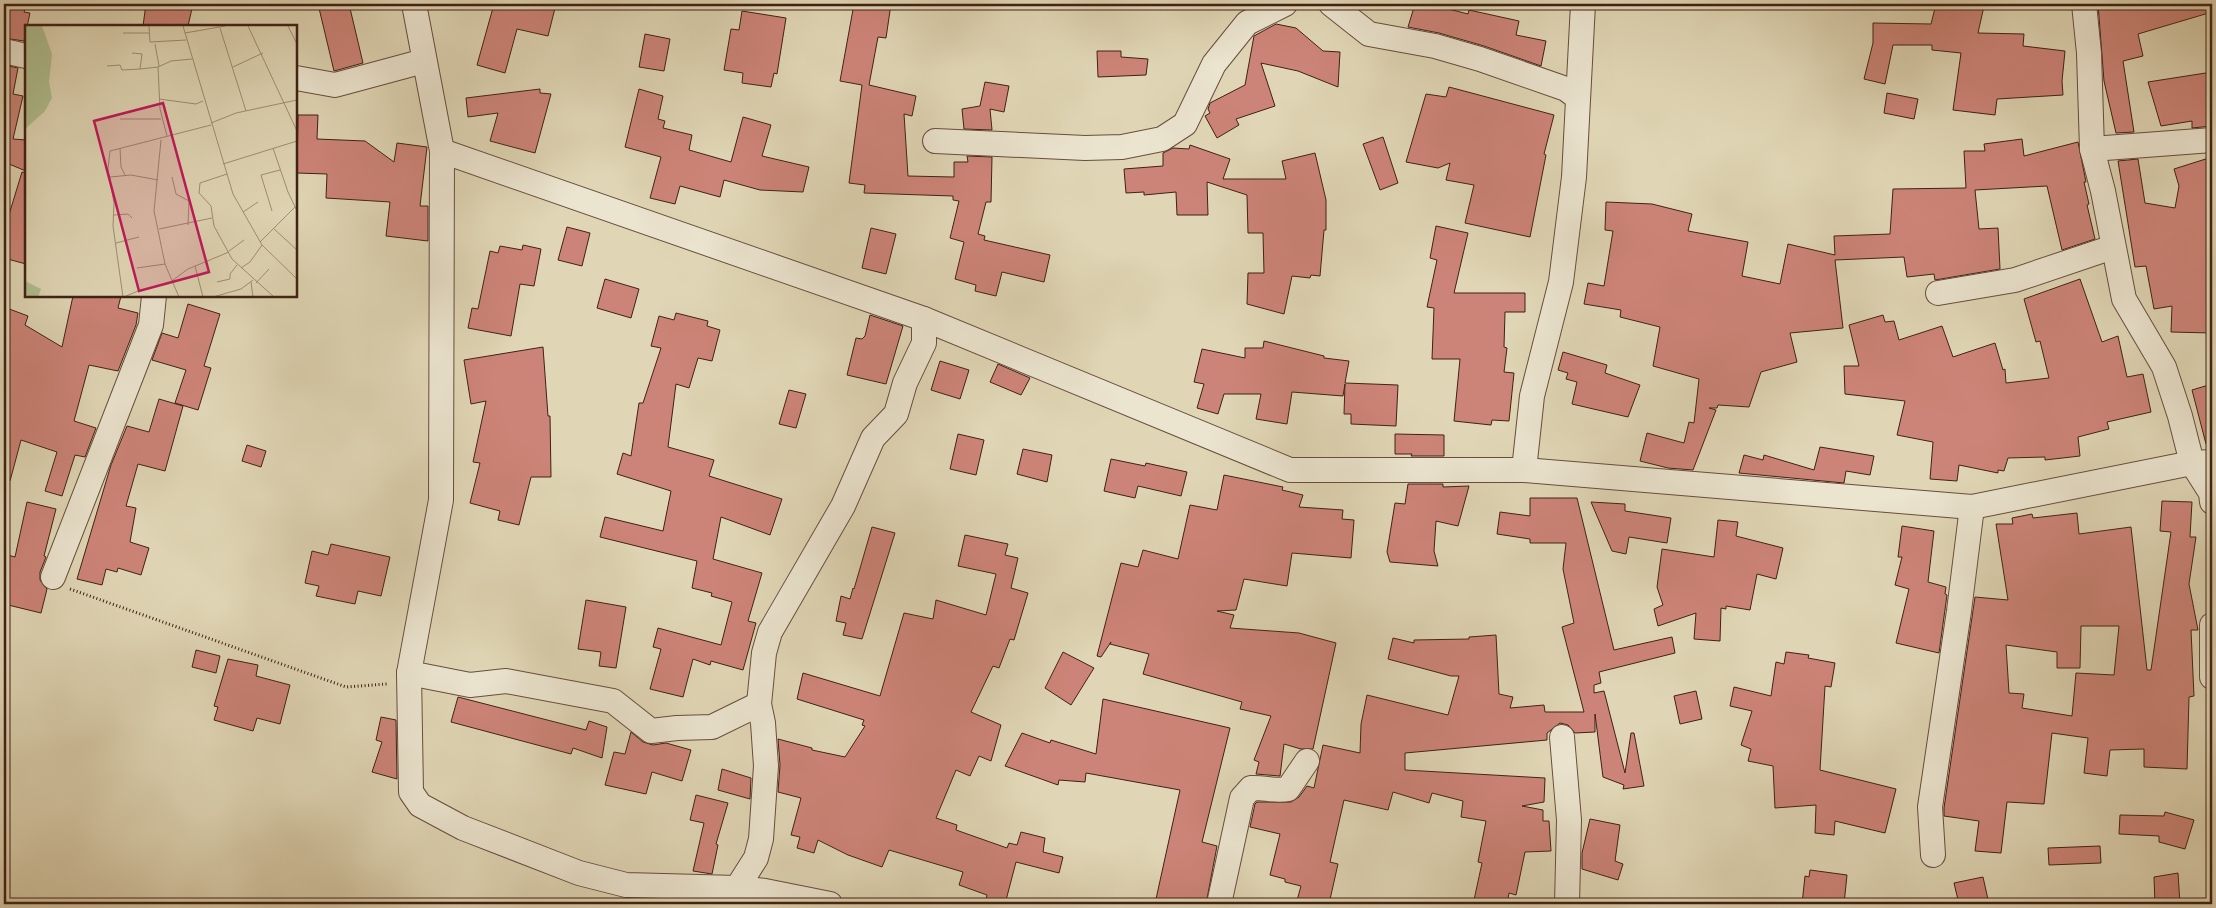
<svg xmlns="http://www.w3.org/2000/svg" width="2216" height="908" font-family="Cardo,serif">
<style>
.building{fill:#cd8478;stroke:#3f2115;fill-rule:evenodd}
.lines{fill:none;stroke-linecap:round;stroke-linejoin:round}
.street-casing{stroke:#674e3d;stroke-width:26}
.path{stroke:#3f2115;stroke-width:3;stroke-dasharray:1 2.5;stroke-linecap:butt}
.street{stroke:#ebe4cf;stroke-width:24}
.inset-road{fill:none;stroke:#a08e75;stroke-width:1}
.view{fill:#c2185b;fill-opacity:0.15;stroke:#c2185b;stroke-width:2.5}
.inset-edge{fill:none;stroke:#3f2115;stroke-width:2.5}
</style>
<rect width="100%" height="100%" fill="#e0d6b5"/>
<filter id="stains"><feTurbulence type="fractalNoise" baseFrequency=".004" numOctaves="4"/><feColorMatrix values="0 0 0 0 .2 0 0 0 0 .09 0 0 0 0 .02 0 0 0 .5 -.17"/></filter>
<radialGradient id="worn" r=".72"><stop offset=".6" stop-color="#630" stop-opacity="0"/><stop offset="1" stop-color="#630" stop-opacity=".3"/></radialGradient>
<g class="building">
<path d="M4,4H27L24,12L30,13L24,41L4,38Z"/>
<path d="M146,4H193L188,26H143Z"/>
<path d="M318,4H349L363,63L334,71Z"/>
<path d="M494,4H556L548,36L517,29L505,73L477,65Z"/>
<path d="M854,4H891L886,38L878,37L869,85L916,96L912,116L904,114L908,176L954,177V162H968L967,156L992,157L991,202H986L978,234L985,236L984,240L1050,255L1044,282L1002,272L996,296L975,291L976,285L955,279L964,242L950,238L959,201L953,200V196L864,193L865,185L849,183L862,85L840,81Z"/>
<path d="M1415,4H1429L1468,14L1469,10L1519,21L1516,35L1546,41L1541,66L1484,46L1439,33L1408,27Z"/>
<path d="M1936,4H1973L1984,6L1978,33L2024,34L2023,46L2065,51L2062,81L2063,95L1997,99L1995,115L1953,110L1961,53L1932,50V45H1893L1885,84L1864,79L1873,43V23L1931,24Z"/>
<path d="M2098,4H2212V12L2138,34L2143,56L2123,61L2134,132L2116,133L2104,81Z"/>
<path d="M742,11L786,18L777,74L774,73L771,87L742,83L743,73L724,70L731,29L739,30Z"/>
<path d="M1276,24L1296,28L1323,51L1340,52L1338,87L1298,71L1261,63L1275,106L1236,119L1239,125L1217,138L1205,116L1210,113L1208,109L1210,103L1245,85L1254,36Z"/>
<path d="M645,34L670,39L664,71L639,67Z"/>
<path d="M1097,51H1121V57L1148,59L1146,75L1098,77Z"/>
<path d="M4,65L18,68L13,94L23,96L13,139L26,140V171L4,162Z"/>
<path d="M2212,72V126L2192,128V121L2161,126L2148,82Z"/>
<path d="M985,82L1009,86L1004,112L990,109L992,130L964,129L962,109L980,106Z"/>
<path d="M1449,87L1554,115L1544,154L1546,155L1530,237L1465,223L1474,185L1446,180L1450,163L1438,168L1406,162L1426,94L1446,97Z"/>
<path d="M540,89V93L551,94L535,153L490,141L498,113L468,117L466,98Z"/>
<path d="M639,89L663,96L658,119L665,121L663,128L692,135L689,150L731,162L743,117L771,125L762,156L809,167L803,192L760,190L724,180L720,197L680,186L675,204L650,198L661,157L625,147Z"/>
<path d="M1887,93L1918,99L1914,119L1884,113Z"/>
<path d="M298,115H318L317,139L365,141L394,162L397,143L427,147L420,206H428V241L386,236L390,202L326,198L327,174L297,173Z"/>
<path d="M1383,137L1398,183L1380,190L1363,144Z"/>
<path d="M2022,139L2024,156L2078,142L2086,182H2084L2089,204L2087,205L2095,239L2062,250L2047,186L1975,190L1979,229L1998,228L2000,269L1935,280L1934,274L1907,277L1904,257L1835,260L1843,328L1790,333L1797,362L1761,372L1749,407L1718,405L1717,408H1709L1716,410L1693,470L1668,468L1640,461L1647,433L1684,443L1689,422L1694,423L1699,379L1653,366L1660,327L1620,317L1621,310L1584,304L1588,283L1604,286L1613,231L1605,230L1606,202L1652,204L1692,214L1688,231L1748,242L1742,276L1780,284L1788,244L1835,255L1834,236L1890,234L1893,189L1966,188L1964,151H1985L1984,144Z"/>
<path d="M1190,145L1230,159L1223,179H1286L1282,161L1315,153L1326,200V230H1324L1320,276L1311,275L1310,278L1292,276L1284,314L1247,304L1248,273H1264L1263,233H1248L1247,195L1207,182L1208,215H1177L1176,192L1144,195V192L1126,193L1124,169L1163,166V153L1173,148L1189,149Z"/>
<path d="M2212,157V333L2171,332L2172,306L2154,309L2146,266L2135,267L2118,161L2138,159L2145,203L2175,208L2179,186L2174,169Z"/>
<path d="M22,172L26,173V264L4,258V231Z"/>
<path d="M1436,226L1468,233L1454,293H1525V312H1505L1504,347L1507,348L1504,372L1514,373L1509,421L1492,420L1491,425L1454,421L1460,359H1432L1434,308L1427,307L1437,260L1430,258Z"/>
<path d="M567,227L590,233L582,266L558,260Z"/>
<path d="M871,228L896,234L886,274L862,268Z"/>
<path d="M523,245L541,249L534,286L520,284L511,336L468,328L472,308L478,309L490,251L498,253L500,246L522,250Z"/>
<path d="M605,279L639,289L631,318L597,308Z"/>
<path d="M2080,279L2102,342L2118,336L2127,377L2143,374L2151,412L2107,422L2109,429L2078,437L2080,456L2045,460V457L2008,458L2004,471L1998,470V473L1959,465L1957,481L1930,479L1933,442L1897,435L1905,401L1845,394L1844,366H1859L1849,325L1883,315L1885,322L1894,321L1899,340L1942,326L1953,357L1995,343L2003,370L2005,369L2006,383L2049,378L2040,341L2036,342L2024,299Z"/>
<path d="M73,296H121L118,308L138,313L136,325L118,371L89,365L74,421L96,428L85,457L75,455L62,496L45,491L57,452L21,440L10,481L4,480V307L28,316L25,325L62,347Z"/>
<path d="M188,304L220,314L204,366L211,368L198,410L175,403L186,370L152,360L162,333L178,338Z"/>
<path d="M676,313L708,321L707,326L720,330L712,361L698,358L689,388L676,384L668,447L714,460L709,476L782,499L770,535L721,517L713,559L762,573L748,621L756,623L743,670L711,661L710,665L693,659L683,697L650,689L661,649L653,647L658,628L721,645L732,602L711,596L712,593L692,588L697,561L600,537L605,517L663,531L671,491L617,474L623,453L631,456L639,403H643L661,348L651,346L659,316L674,320Z"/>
<path d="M870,315L903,326L886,384L847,375L856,338L862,339L865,336Z"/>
<path d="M1264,341L1324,356V358L1349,361L1345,383L1398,385L1396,426L1351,424V414H1344L1345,384L1343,396L1292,392L1287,424L1256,419L1261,394H1224L1218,414L1197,408L1204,384L1194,382L1202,349L1245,358V348H1263Z"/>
<path d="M543,347L548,416H550L551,477H531L519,525L498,520L500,511L470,503L480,463L473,462L486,401L471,404L464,360Z"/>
<path d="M1563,352L1607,365L1605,373L1640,385L1628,417L1572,404L1577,382L1566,379L1568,373L1558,370Z"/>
<path d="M940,361L969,370L960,399L931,390Z"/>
<path d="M998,364L1030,378L1021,395L990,382Z"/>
<path d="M2212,384V444H2206L2192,390Z"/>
<path d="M789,390L806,394L796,428L779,424Z"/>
<path d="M159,399L183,406L165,471L138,464L126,506L136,508L130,542L149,548L141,575L118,568L117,572L106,569L102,585L77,579L111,465L127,426L149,432Z"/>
<path d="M958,434L984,440L976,475L950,469Z"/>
<path d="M1395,434L1444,435V456H1411L1412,454H1395Z"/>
<path d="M247,445L266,451L261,467L242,461Z"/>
<path d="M1820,447L1874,456L1870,475L1846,471L1844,483L1739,473L1744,455L1763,460L1764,455L1814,470Z"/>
<path d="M1023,449L1052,455L1047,482L1017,474Z"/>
<path d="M1111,459L1145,466L1146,463L1187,472L1181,496L1138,486L1135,498L1104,491Z"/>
<path d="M1224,475L1283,487L1282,490L1303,495L1299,507L1343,510L1342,519L1354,520L1351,558L1292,553L1287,586L1244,579L1236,610L1217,611L1234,615L1230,628L1299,633L1336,643L1313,749H1301L1284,744L1280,776L1256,774L1259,762L1254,760L1271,716L1240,709L1242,702L1143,674L1149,654L1110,644L1111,642L1101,657L1097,656L1121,563L1138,567L1143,550L1178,559L1190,505L1217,510Z"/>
<path d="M1408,484H1443V487L1469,486L1458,526L1436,521L1434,551L1438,566L1390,562L1387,552L1395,503L1405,504Z"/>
<path d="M1530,498H1577L1614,650L1672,637L1675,653L1599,672L1601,683L1594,685V693L1604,691L1625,773L1631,733H1634L1644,786L1623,789L1624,785L1603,777L1595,714V732L1575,733L1568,725L1560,723L1547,733V740L1405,753V770L1545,778L1544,802L1522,806L1543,810V821H1549L1551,851L1525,852L1516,895L1509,893L1507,904L1474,900L1482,863L1478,862L1486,821L1461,817L1463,801L1432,793L1429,803L1393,792L1388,810L1344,800L1330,862L1338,864L1329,904H1296L1301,886L1285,882V879L1270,875L1280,834L1250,827L1255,804L1257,802H1291L1299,797L1307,786L1314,788L1323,745L1360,753L1361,724L1367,695L1448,715L1459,676H1451L1388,659L1393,638L1414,643V640L1469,639V637L1496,635L1499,694L1513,697L1510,708L1544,705L1545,712H1584L1562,627L1574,623L1563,569L1566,543H1530V539L1497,534L1500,512L1530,516Z"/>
<path d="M2162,501L2192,502L2190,537H2196L2189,584L2198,630H2191L2194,696L2189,697L2187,769L2144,767V749L2110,750L2107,776L2084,773L2088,738L2052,733L2044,804L2007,802L2001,853L1975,851L1979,821L1944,816V808L1975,597L2008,600L1996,524H2013L2012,518L2032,514L2033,518L2077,513L2079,534L2131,527L2147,670H2151L2171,532L2160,531ZM2081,626H2119L2114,675L2076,673L2072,716L2022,708L2024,694L2009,693L2006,645L2057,652V668H2080Z"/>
<path d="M27,502L56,509L44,556L46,557L40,572V580L47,589L41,613L4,604V554L15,557Z"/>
<path d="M1591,502L1625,504V511L1671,518L1667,543L1629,537L1626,554L1612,551Z"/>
<path d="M1718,520L1738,522L1736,536L1783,548L1776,579L1757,574L1750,610L1726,606V609L1721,608L1720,641L1694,639L1696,613L1658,626L1654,609L1663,605L1657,587L1662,549L1714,557Z"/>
<path d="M1902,526L1934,531L1928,582L1946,587L1945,594L1947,595L1939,653L1896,643L1909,589L1895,585L1902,557H1898Z"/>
<path d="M872,527L895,533L862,639L843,635L846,623L836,621L841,596L850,599L853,588L854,589Z"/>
<path d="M965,535L1008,544L1005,555L1018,558L1011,588L1028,593L1014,640L1010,639L999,668L993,666L971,712L1001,725L991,761L979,756L970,776L956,770L936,818L957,825L956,830L1007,848L1009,843L1017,845L1021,832L1045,838L1043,852L1063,857L1059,873L1016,862L1005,904H985L987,895L959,885L963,872L889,850L882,867L848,855L818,840L814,853L797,848L800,837L791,835L801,798L778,792L780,765L778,739L812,748V750L845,757L865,726L862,725L864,720L797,699L803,673L880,696L904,613L933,619L936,600L986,615L996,574L958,566Z"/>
<path d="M331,544L390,557L381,596L358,591L355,604L316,596L319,586L305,583L312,551L328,555Z"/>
<path d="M586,600L626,607L616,668L599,666L601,652L578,649Z"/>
<path d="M196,650L220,656L216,673L192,667Z"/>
<path d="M1063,652L1094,668L1071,705L1045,688Z"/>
<path d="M1786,652L1809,655L1808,658L1835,663L1831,687L1825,686L1820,770L1896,789L1885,833L1835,821L1834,835L1815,833L1816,805L1775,808L1773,766L1748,761L1751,749L1741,745L1752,711L1730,706L1734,687L1771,696L1776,662L1784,664Z"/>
<path d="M228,659L258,665L256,676L290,685L280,724L257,718L253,731L214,720L218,707L214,706Z"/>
<path d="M1696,691L1702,719L1680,724L1674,696Z"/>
<path d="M458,697L586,730L589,721L607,727L602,758L573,748L571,754L451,722Z"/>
<path d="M1103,699L1230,728L1202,842L1217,846L1206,904H1181L1156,899L1180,790L1086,773L1085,782L1059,780L1058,785L1005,766L1022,733L1050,743L1051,740L1096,754Z"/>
<path d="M381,717L396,720L397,779L372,772L382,742L376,740Z"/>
<path d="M631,732L643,742L653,745L666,743L691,750L682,781L652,772L646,794L605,785L614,752L625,754Z"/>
<path d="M722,769L751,778L750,799L718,790Z"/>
<path d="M696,795L728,803L716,844L718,845L712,874L693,871L704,823L690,820Z"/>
<path d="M2165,812L2194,820L2185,849L2159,842V836L2119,834L2120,815L2164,816Z"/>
<path d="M1590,819L1620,825L1615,861L1623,864L1618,880L1582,869V853Z"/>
<path d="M2100,846L2101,863L2049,865L2048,848Z"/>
<path d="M1810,870L1847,875L1844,904H1802L1805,876L1809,877Z"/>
<path d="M2178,873L2180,904H2155L2154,877Z"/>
<path d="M1983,877L1989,904H1959L1954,883Z"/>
</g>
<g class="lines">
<g class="street-casing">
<g id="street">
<path d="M414,4L442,151L441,500L409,673L411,792L420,805L463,828L579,873L626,885L737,888L765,891L830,904"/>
<path d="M1331,4L1369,34L1435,46L1480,59L1566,89L1578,98"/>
<path d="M2084,4L2089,53L2092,149L2103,191L2124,299L2164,367L2180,416L2192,463L2211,493L2212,502"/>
<path d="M4,51L26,56"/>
<path d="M296,78L335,85L424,61"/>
<path d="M935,141L1085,148L1122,147L1162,139L1185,124L1214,64L1247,23L1285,4"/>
<path d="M2092,149L2212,140"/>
<path d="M442,151L924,319L1290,470H1524L1972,507L2192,463L2212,462"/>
<path d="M1938,293L2015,280L2113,247"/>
<path d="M1524,470L1532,396L1561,282L1574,177L1583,4"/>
<path d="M53,577L151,325L154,296"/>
<path d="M2212,625V677"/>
<path d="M409,673L470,685L506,681L613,701L651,731L677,728L712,727L759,704"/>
<path d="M1562,737L1569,820L1567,904"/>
<path d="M1933,855L1930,807L1959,611L1972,507"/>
<path d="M737,888L756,858L761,839L766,766L763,723L759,704L764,653L770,632L843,506L873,438L896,414L905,383L924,343V319"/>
<path d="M1219,904L1242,798L1251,788C1264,787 1275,792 1288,789L1307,761"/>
</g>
</g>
<path class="path" d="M70,589L346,687L387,684"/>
<use href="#street" class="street"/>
</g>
<g transform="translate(25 25)">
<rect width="272" height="272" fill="#e0d6b5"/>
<path d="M0,1H17L27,29L24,57L27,73L20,86L0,104ZM0,256L16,264L13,272H0Z" fill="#b0be8f"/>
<path class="inset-road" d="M124,1L125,17L161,15M158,1L208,169L237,220L272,254M223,1L272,106M263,1L272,19M195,3L221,86M98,8H124M160,8L200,1M130,19L134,41M107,28L117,29L115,44L133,42M82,41L95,40L97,45L115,44M208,42L238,28M134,74L171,79L178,76M95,94H136M186,98L211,88L272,75M142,111L135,84L133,42L146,36L167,34M136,115L129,186L140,239L154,272M95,123L96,142L100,150M248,123L263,167L272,186M198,139L272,116M202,149L175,158L174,168L186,181L189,201L207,234L249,272M85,152L106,150L133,155M147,152L151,169L164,176L163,200M247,186L236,150L255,145M218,187L233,177M89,190L103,189L107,193M248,203L272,225M134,204L187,193M235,217L270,182M91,218L114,212M204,226L219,215M170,241L178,272M112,243L140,239M216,243L225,237L237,220M192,257L205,254V249L212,240M226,257L228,272M231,258L244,244M120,264L144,258L163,244L204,227M98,272L88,201L89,178L83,144L85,126L186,100M99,272L113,266M188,272L216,264L228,255"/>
<path class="view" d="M138,78L184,247L114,266L69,96Z"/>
<rect width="272" height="272" class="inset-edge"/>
</g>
<rect width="2216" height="908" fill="none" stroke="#e0d6b5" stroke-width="20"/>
<rect x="5" y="5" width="2206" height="898" fill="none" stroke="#3f2115" stroke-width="2.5"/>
<rect x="10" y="10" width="2196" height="888" fill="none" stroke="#3f2115"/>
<rect width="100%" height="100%" filter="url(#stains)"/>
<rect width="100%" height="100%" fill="url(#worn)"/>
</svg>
